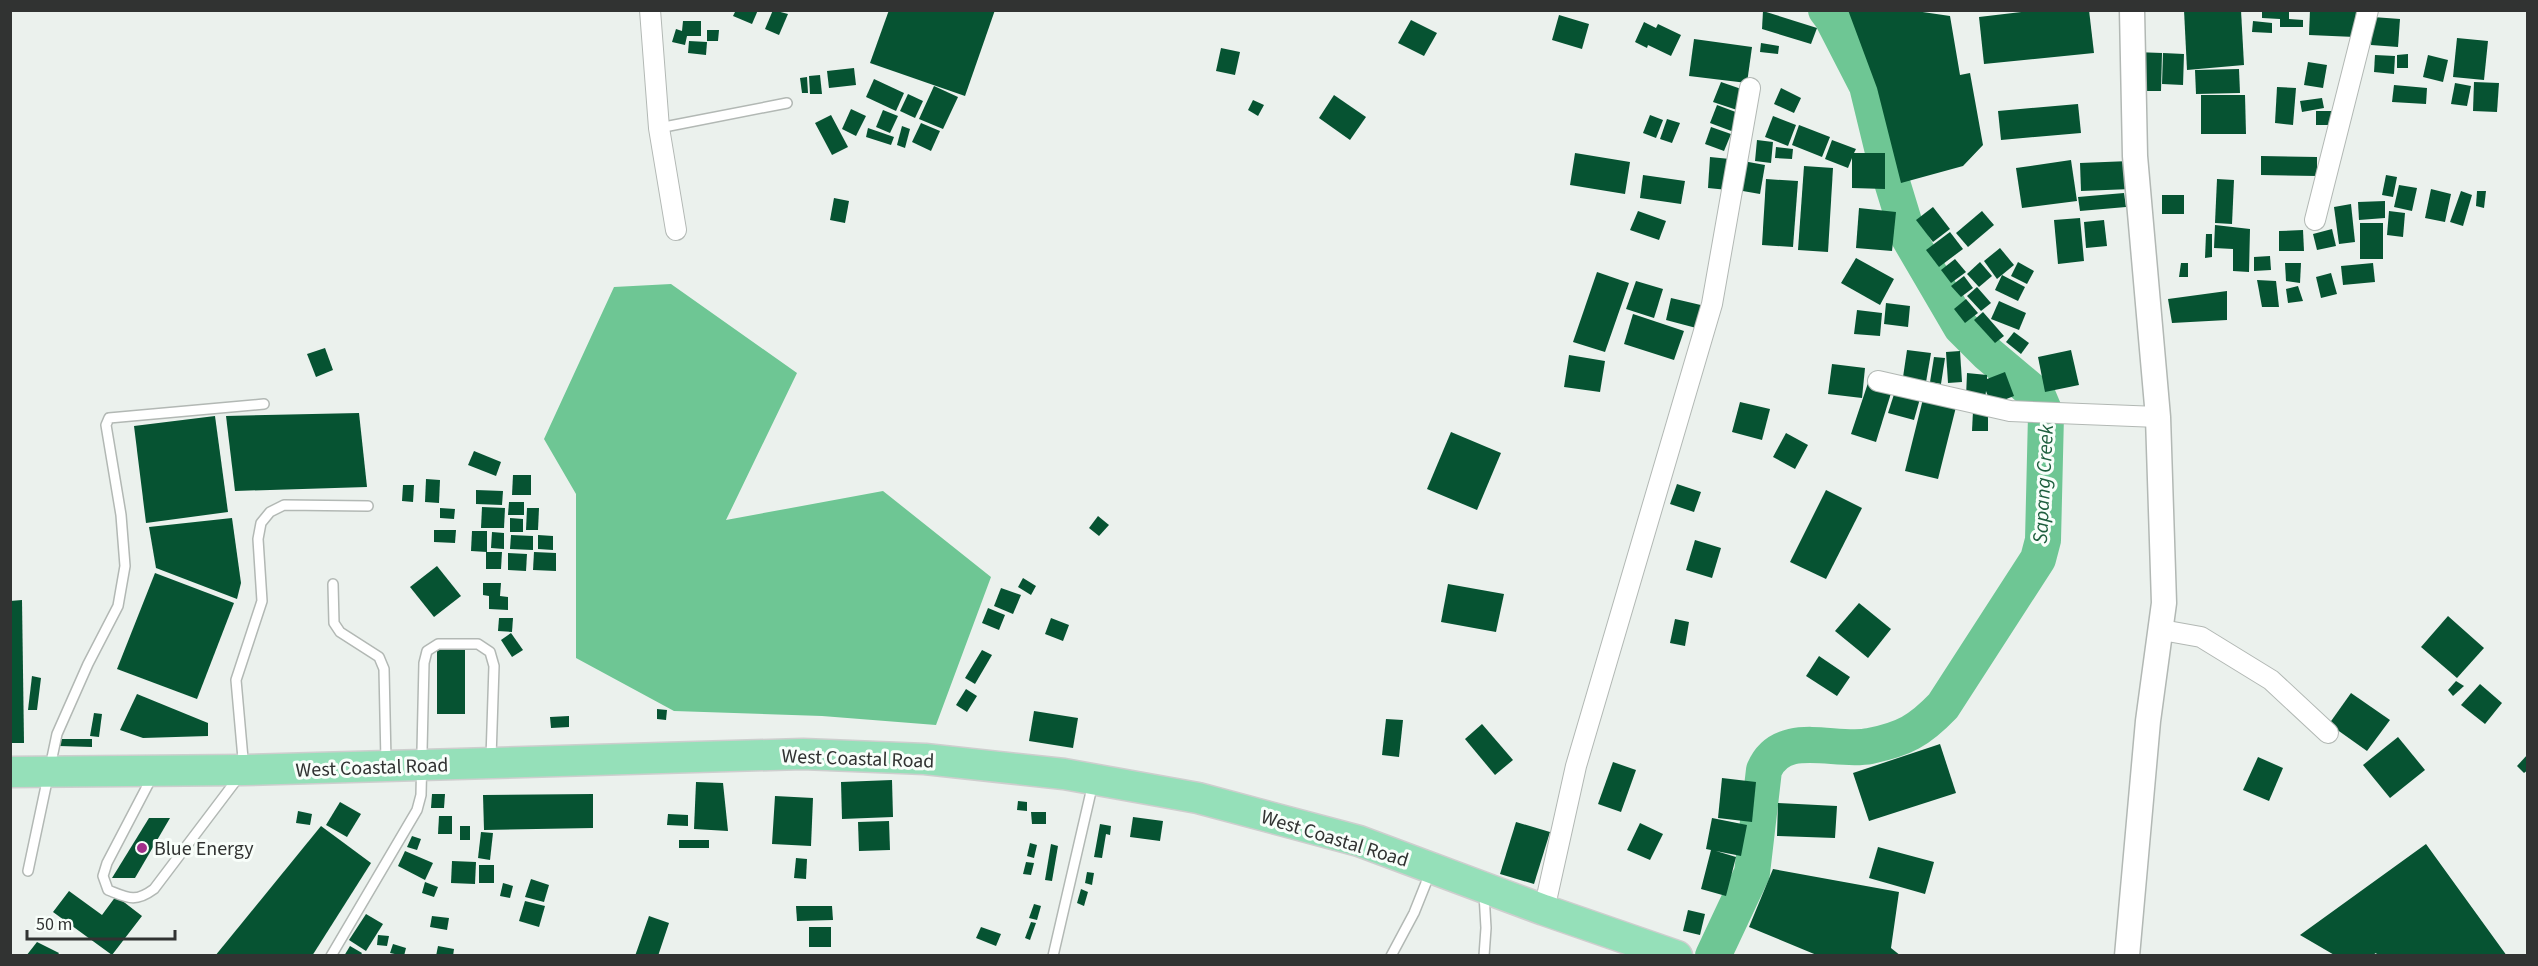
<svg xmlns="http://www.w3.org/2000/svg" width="2538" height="966" font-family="'Source Sans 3',sans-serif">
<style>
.water{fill:#6ec694}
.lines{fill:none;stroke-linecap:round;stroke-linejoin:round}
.river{stroke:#6ec694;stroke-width:36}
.building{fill:#065332}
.service-casing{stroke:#b2b8b4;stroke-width:12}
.minor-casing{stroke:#b2b8b4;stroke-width:22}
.tertiary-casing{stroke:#b2b8b4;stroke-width:27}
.primary-casing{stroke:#cecece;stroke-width:33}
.service{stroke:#fff;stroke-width:9}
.minor{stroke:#fff;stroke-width:20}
.tertiary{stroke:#fff;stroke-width:24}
.primary{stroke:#95e0b9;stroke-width:30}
.poi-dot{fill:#a12e89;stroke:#f8fefa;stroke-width:2}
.labels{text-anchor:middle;stroke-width:6;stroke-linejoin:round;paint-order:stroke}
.street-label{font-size:20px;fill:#313332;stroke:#f8fefa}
.poi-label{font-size:20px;fill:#313332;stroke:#f8fefa;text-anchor:start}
.water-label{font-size:21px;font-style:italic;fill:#1d5e3d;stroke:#f8fefa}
</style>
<rect width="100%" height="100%" fill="#ebf1ed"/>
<path class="water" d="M671,284L797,373L726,520L883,491L991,577L936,725L822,716L674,711L576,658V494L544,439L614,287Z"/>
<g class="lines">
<path class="river" d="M1713,956L1752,873L1764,770C1782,728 1835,753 1870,746C1904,739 1919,731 1943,706L2038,559L2043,540L2046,415L2038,396L1988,354L1961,327L1909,238L1884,156L1867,86L1832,18L1826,10"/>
</g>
<g class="building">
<path d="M736,10H758L752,24L733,16Z"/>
<path d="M773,10L788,14L779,35L765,29Z"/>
<path d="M889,10H995L965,96L870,63Z"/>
<path d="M1848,10H1909L1950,16L1960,75L1970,73L1983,145L1963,166L1901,183L1877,88Z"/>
<path d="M2039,10H2089L2094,53L1984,64L1979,17Z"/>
<path d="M2184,10H2241L2244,65L2187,70Z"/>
<path d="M2262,10H2289V19L2303,20V27H2280V19L2262,18Z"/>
<path d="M2310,10H2356L2355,37L2309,35Z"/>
<path d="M1763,11L1817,28L1811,44L1762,29Z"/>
<path d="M1559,15L1589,24L1582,49L1552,40Z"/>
<path d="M2373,17L2400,19L2398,47L2371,45Z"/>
<path d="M1411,20L1437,33L1424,56L1398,43Z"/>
<path d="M683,21H701V36H687L685,45L672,42L676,29L682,31Z"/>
<path d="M2253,21L2272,23V33L2252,32Z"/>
<path d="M1644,22L1656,28L1658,24L1681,35L1671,56L1648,45L1647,48L1635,42Z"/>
<path d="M707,30H719L718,41H707Z"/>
<path d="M2457,38L2488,41L2484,80L2453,77Z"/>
<path d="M1694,39L1752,47L1747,83L1689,76Z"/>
<path d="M689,41L707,42L706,55L688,53Z"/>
<path d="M1761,43L1779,46L1778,54L1760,52Z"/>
<path d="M1221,48L1240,52L1235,75L1216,71Z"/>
<path d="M2135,52L2162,53L2161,91H2134Z"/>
<path d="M2163,53L2184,54L2183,85L2162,84Z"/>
<path d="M2408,54V68H2397V55Z"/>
<path d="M2375,55L2395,56L2394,74L2374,72Z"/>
<path d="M2428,55L2448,60L2443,82L2423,77Z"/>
<path d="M2308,62L2327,65L2323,88L2304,85Z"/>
<path d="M854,68L856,85L829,88L827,71Z"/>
<path d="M2239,69L2240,93L2196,94L2195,70Z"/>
<path d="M820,75L822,94H810L809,76Z"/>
<path d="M807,77L808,93H802L800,78Z"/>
<path d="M874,79L904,93L896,111L866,97Z"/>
<path d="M1721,82L1747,91L1740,111L1713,102Z"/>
<path d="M2474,82L2499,83L2497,112L2473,111Z"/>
<path d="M2455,83L2471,86L2467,106L2451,104Z"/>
<path d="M2394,85L2427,88L2426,104L2392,102Z"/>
<path d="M934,86L958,97L943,129L919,119Z"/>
<path d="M2277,87L2296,88L2293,125L2275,123Z"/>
<path d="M1781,88L1801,98L1794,113L1774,104Z"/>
<path d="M908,94L923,101L915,118L900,111Z"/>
<path d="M1334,95L1366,117L1350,140L1319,118Z"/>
<path d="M2201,95H2245L2246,134H2201Z"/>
<path d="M2322,98L2324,108L2302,112L2300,101Z"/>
<path d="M1253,100L1264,105L1258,116L1248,110Z"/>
<path d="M2078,104L2081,133L2001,140L1998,111Z"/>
<path d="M1717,105L1741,114L1734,132L1710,123Z"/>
<path d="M851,109L866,116L856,136L842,129Z"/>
<path d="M883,110L898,116L890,133L876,127Z"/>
<path d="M2316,111H2332L2333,125H2316Z"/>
<path d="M831,115L848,147L832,155L815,123Z"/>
<path d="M1650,115L1663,120L1656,138L1643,133Z"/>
<path d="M1773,116L1796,125L1788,146L1765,137Z"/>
<path d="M1667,119L1680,123L1672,143L1660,139Z"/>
<path d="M921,123L940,131L931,151L912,142Z"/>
<path d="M1799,125L1830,137L1822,157L1792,145Z"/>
<path d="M902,126L910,129L905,148L897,145Z"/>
<path d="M1711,127L1731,134L1724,151L1705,144Z"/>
<path d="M868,128L894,137L891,145L866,137Z"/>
<path d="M1757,140L1773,142L1771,163L1755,161Z"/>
<path d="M1832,140L1856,149L1854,153H1885V189L1852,188V158L1848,168L1825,159Z"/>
<path d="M1776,147L1793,149L1792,159L1775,158Z"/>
<path d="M1575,153L1630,162L1625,194L1570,185Z"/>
<path d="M2261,156L2317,157V176L2261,175Z"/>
<path d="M1710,157L1730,159L1728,190L1708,188Z"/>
<path d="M2071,160L2077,201L2022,208L2016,168Z"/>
<path d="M1743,161L1765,165L1760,194L1737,190Z"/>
<path d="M2130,161L2131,189L2081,191L2080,163Z"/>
<path d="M1804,166L1833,168L1828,252L1798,250Z"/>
<path d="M1643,175L1685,181L1681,204L1640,198Z"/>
<path d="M2386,175L2397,177L2393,197L2382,195Z"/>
<path d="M1766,179L1798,181L1793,247L1762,245Z"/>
<path d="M2217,179L2234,180L2232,224L2215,223Z"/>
<path d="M2399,185L2417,188L2412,211L2394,207Z"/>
<path d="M2431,189L2451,194L2445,222L2425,218Z"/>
<path d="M2461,191L2472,195L2463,226L2450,222Z"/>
<path d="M2477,191H2486L2484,208L2476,206Z"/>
<path d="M2124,193L2126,207L2080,211L2078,197Z"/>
<rect x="2162" y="195" width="22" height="19"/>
<path d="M834,198L849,201L845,223L830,220Z"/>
<path d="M2385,201V218L2359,220L2358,202Z"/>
<path d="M2351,204L2355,242L2339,244L2334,207Z"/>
<path d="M1933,207L1950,229L1933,242L1916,220Z"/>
<path d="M1859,208L1896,212L1892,251L1856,248Z"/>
<path d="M1638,211L1666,221L1659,240L1630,230Z"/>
<path d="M1982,211L1994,225L1968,247L1956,233Z"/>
<path d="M2389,211L2405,213L2403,237L2387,235Z"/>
<path d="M2080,218L2084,261L2058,264L2054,220Z"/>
<path d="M2104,220L2107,246L2086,248L2084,222Z"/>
<rect x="2360" y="223" width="23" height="36"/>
<path d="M2215,225L2250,229L2249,272L2233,271V249L2214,248Z"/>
<path d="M2332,229L2336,246L2317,250L2313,234Z"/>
<path d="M2303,230L2304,251H2279V231Z"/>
<path d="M1950,232L1963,249L1939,267L1926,250Z"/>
<path d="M2206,234H2212V257L2205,258Z"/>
<path d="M2000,248L2014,265L1997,279L1984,261Z"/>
<path d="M2270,256L2271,270L2254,271V257Z"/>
<path d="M1856,258L1894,279L1880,305L1841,283Z"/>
<path d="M1955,259L1966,272L1951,283L1941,270Z"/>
<path d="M1980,262L1992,276L1979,287L1967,274Z"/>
<path d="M2018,262L2034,271L2027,284L2011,276Z"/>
<path d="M2181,263H2188V277H2179Z"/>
<path d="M2285,263H2301L2300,283L2286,281Z"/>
<path d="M2373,263L2375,282L2343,285L2341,266Z"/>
<path d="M1597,272L1629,283L1605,352L1573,342Z"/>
<path d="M2331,273L2337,294L2321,298L2316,277Z"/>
<path d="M2002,275L2025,287L2018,301L1995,290Z"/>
<path d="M1964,276L1973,288L1961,297L1951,286Z"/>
<path d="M2257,280L2276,281L2279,307H2262Z"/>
<path d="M1636,281L1663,289L1654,318L1626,309Z"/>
<path d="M2298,286L2303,301L2288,303L2286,289Z"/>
<path d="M1977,287L1991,303L1981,311L1967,296Z"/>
<path d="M2227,291V320L2172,323L2168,299Z"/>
<path d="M1671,298L1705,306L1700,329L1666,320Z"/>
<path d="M1966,299L1978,313L1965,323L1954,309Z"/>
<path d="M1999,301L2026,313L2019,330L1991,319Z"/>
<path d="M1886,303L1910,306L1908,327L1884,324Z"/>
<path d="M1857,310L1882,313L1880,336L1854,334Z"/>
<path d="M1983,312L2004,336L1995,343L1974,320Z"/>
<path d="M1633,314L1684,331L1674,360L1624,344Z"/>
<path d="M2014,332L2029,343L2021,354L2006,342Z"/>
<path d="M325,348L333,370L316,377L307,354Z"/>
<path d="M1907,350L1931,353L1925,388L1902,384Z"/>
<path d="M2071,350L2079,385L2045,392L2038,357Z"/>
<path d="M1960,351L1962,382L1948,383L1946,352Z"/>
<path d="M1569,355L1605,361L1600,392L1564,387Z"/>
<path d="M1934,357L1945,358L1941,384L1930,382Z"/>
<path d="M1832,364L1865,368L1862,398L1828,394Z"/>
<path d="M2005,372L2014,396L1991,405L1986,391L1985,399L1966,397L1967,373L1987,375V379Z"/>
<path d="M1868,383L1892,390L1876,442L1851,434Z"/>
<path d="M1896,388L1921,395L1914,420L1888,413Z"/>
<path d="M1923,399L1956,407L1938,479L1905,471Z"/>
<path d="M1740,402L1770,409L1762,440L1732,432Z"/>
<path d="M1973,411H1988V431H1972Z"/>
<path d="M359,413L367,487L235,491L226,416Z"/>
<path d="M215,416L228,512L146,523L134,426Z"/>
<path d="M1451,432L1501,453L1477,510L1427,489Z"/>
<path d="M1786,433L1808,445L1795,469L1773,457Z"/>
<path d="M474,451L501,462L496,476L468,465Z"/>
<path d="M513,475H531V495H512Z"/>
<path d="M426,479L440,480L439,503L425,502Z"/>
<path d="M1677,484L1701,492L1694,512L1670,504Z"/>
<path d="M403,485H414L413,502L402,501Z"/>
<path d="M476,490L503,491L502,505L476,504Z"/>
<path d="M1826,490L1862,508L1826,579L1790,562Z"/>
<path d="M509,502H524V515H508Z"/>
<path d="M482,507L505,508L504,528H481Z"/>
<path d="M440,508L455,509L454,519L440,518Z"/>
<path d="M527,508H539L538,530H526Z"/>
<path d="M1098,516L1109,525L1099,536L1089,528Z"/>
<path d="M232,518L241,583L237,599L156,568L149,527Z"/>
<path d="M510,518L523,519V532H510Z"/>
<path d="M434,530H456L455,543L434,542Z"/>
<path d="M472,531H487V552L471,551Z"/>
<path d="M492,532L504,533V549L491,548Z"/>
<path d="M511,535L533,536V550L510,549Z"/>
<path d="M538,535L553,536V550L538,549Z"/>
<path d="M1695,540L1721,548L1712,578L1686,570Z"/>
<path d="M486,552H502L501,569H486Z"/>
<path d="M534,552L556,553V571L533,570Z"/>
<path d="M508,553L527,554L526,571L508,570Z"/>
<path d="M437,566L461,596L434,617L410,587Z"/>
<path d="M155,573L234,603L197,699L117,669Z"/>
<path d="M1023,578L1036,586L1031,595L1018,587Z"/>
<path d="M483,583H501L500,596L508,597V610L489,609V596L483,595Z"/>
<path d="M1448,584L1504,594L1496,632L1441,622Z"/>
<path d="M1001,588L1021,595L1013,614L994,606Z"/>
<path d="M22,600L24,743H10V601Z"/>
<path d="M1859,603L1891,629L1868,658L1835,631Z"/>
<path d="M988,608L1005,615L999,630L982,623Z"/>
<path d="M2448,616L2484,648L2457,678L2421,647Z"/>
<path d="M499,618H513L512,632L498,631Z"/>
<path d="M1051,618L1069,625L1063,641L1045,634Z"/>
<path d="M1675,619L1689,622L1685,646L1670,643Z"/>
<path d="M511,633L523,650L512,657L501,640Z"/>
<rect x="437" y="650" width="28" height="64"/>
<path d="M982,650L992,655L975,684L965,678Z"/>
<path d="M1819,656L1850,677L1837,696L1806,676Z"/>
<path d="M32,676L41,678L37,710H28Z"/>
<path d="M2456,681L2464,686L2453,696L2448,690Z"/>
<path d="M2480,684L2502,703L2485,724L2461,705Z"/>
<path d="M966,689L977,696L967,712L956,705Z"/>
<path d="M2351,693L2390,720L2367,751L2329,724Z"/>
<path d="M137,694L208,723V736L143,738L120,730Z"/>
<path d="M657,709L667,710L666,720L657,719Z"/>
<path d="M1034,711L1078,718L1073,748L1029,741Z"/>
<path d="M94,713L102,714L99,737L90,736Z"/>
<path d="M569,716V727L551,728L550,717Z"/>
<path d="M1386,719L1403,720L1399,757L1382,755Z"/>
<path d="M1482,724L1513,760L1495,775L1465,739Z"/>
<path d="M2398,737L2425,770L2390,798L2363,765Z"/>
<path d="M59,739H92V747L59,746Z"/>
<path d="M1940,744L1956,793L1869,821L1853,773Z"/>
<path d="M2528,754V770L2524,773L2517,766Z"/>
<path d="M2258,757L2283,768L2269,801L2243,790Z"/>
<path d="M1613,762L1636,770L1621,812L1598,804Z"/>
<path d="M1722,778L1756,782L1752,822L1718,818Z"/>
<path d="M892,780L893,817L842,819L841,782Z"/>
<path d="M696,782L723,783L728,831L694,829Z"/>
<path d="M432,794H445L444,808H431Z"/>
<path d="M593,794V828L484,830L483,795Z"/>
<path d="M775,796L813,798L811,846L772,844Z"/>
<path d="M1018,801L1027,802V811L1017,810Z"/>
<path d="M340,802L361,814L347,837L326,825Z"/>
<path d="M1778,803L1837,806L1835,838L1777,836Z"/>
<path d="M298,811L312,814L310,825L296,823Z"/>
<path d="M1031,812H1046V824H1032Z"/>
<path d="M668,814L688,815V826L667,825Z"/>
<path d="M439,816H452V834H438Z"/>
<path d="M1133,817L1163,821L1160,841L1130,837Z"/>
<path d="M149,818H170L135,878H112Z"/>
<path d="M1712,818L1747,825L1741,856L1716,851L1736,857L1726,896L1701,889L1711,850L1706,849Z"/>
<path d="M889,821L890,850L859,851L858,822Z"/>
<path d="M1516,822L1550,832L1534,884L1500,874Z"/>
<path d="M1640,823L1663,834L1650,860L1627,850Z"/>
<path d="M1100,824L1111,826L1110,835L1106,834L1102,858L1094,857Z"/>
<path d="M321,826L371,863L312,956H215Z"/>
<rect x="460" y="826" width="10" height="14"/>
<path d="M481,832L493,833L490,860L478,858Z"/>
<path d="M412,836L421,839L417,850L407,847Z"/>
<rect x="679" y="840" width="30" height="8"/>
<path d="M1030,843L1037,845L1034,858L1027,856Z"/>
<path d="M1051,844L1058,846L1052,881L1045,880Z"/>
<path d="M2426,844L2507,956H2378L2376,953L2371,956H2336L2300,935Z"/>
<path d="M1878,847L1934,862L1925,894L1869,878Z"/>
<path d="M405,851L433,863L425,880L398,866Z"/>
<path d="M796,858L807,859L806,879L794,878Z"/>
<path d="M452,861L476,862L475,884L451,883Z"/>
<path d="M1026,862L1034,863L1031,875L1023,874Z"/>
<rect x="479" y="865" width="15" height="18"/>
<path d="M1773,869L1899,892L1891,948L1901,956H1819L1749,927Z"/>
<path d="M1087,872L1094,873L1092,885L1085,883Z"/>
<path d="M531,879L549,885L544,902L525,897Z"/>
<path d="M425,882L438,887L434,897L422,893Z"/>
<path d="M503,883L513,886L510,898L500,896Z"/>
<path d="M1081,889L1088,892L1084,906L1077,903Z"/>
<path d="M69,891L102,915L116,896L142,916L112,955L53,912Z"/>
<path d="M525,901L545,906L539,927L519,921Z"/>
<path d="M1034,904L1041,906L1037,920L1029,918Z"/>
<path d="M796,906H832L833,920L797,921Z"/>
<path d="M1688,910L1705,914L1700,935L1683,931Z"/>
<path d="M366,914L383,924L366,951L349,940Z"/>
<path d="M432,916L449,918L447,930L430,927Z"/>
<path d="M649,916L669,923L658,956H635Z"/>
<path d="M1031,922L1036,923L1030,940L1025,938Z"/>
<rect x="809" y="927" width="22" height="20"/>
<path d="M981,927L1001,934L996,946L976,938Z"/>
<path d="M378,935L389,936L387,946L377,945Z"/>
<path d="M37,942L59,953L57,956H26Z"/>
<path d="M393,944L406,948L404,956L390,953Z"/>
<path d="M350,946L362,953L360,956H344Z"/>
<path d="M438,946L454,949L453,956H436Z"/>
</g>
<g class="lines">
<g class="service-casing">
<g id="service">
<path d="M659,128L787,103"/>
<path d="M333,584L334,623L340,632L379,657L384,669L386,761"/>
<path d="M153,775L107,863L103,876L108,890C128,898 135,903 154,889L244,770L236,680L262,601L258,539L261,523L270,512L284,505L368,506"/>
<path d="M28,871L57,734L88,664L118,606L125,566L121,515L106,425L109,418L264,404"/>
<path d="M1484,894L1486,928L1484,956"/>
<path d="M331,956L417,810L421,795L424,663L427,651L438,644H478L490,652L494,666L491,758"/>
<path d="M1053,956L1093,783"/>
<path d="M1391,956L1414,913L1430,873"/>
</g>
</g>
<g class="minor-casing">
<g id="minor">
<path d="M650,10L659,128L676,230"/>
<path d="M2315,220L2368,10"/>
<path d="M1878,381L2010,411L2158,417"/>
<path d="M2162,630L2201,637L2271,680L2328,733"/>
<path d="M1544,910L1576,766L1712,304L1750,88"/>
</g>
</g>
<g class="tertiary-casing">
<path id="tertiary" d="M2127,956L2148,721L2164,603L2158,417L2135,156L2132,10"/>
</g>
<g class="primary-casing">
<path id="primary" d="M10,772L244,770L803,754L925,759L1064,774L1198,798L1359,841L1544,910L1677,956"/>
</g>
<use href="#service" class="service"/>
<use href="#minor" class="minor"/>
<use href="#tertiary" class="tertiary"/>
<use href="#primary" class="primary"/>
</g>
<circle class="poi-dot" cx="142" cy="848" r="6"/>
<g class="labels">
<g class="street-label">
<text transform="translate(858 758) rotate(2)" y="7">West Coastal Road</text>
<text transform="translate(372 767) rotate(-2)" y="7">West Coastal Road</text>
<text transform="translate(1335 838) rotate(17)" y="7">West Coastal Road</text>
</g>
<g class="poi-label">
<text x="154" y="855">Blue Energy</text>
</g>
<g class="water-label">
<text transform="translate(2043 484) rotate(-87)" y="7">Sapang Creek</text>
</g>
</g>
<rect width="2538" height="966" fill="none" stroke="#313332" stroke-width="24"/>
<path d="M27 930v9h148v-9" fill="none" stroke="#313332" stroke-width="3"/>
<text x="36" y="930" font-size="18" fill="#313332" stroke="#f8fefa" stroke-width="4.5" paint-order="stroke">50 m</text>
</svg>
